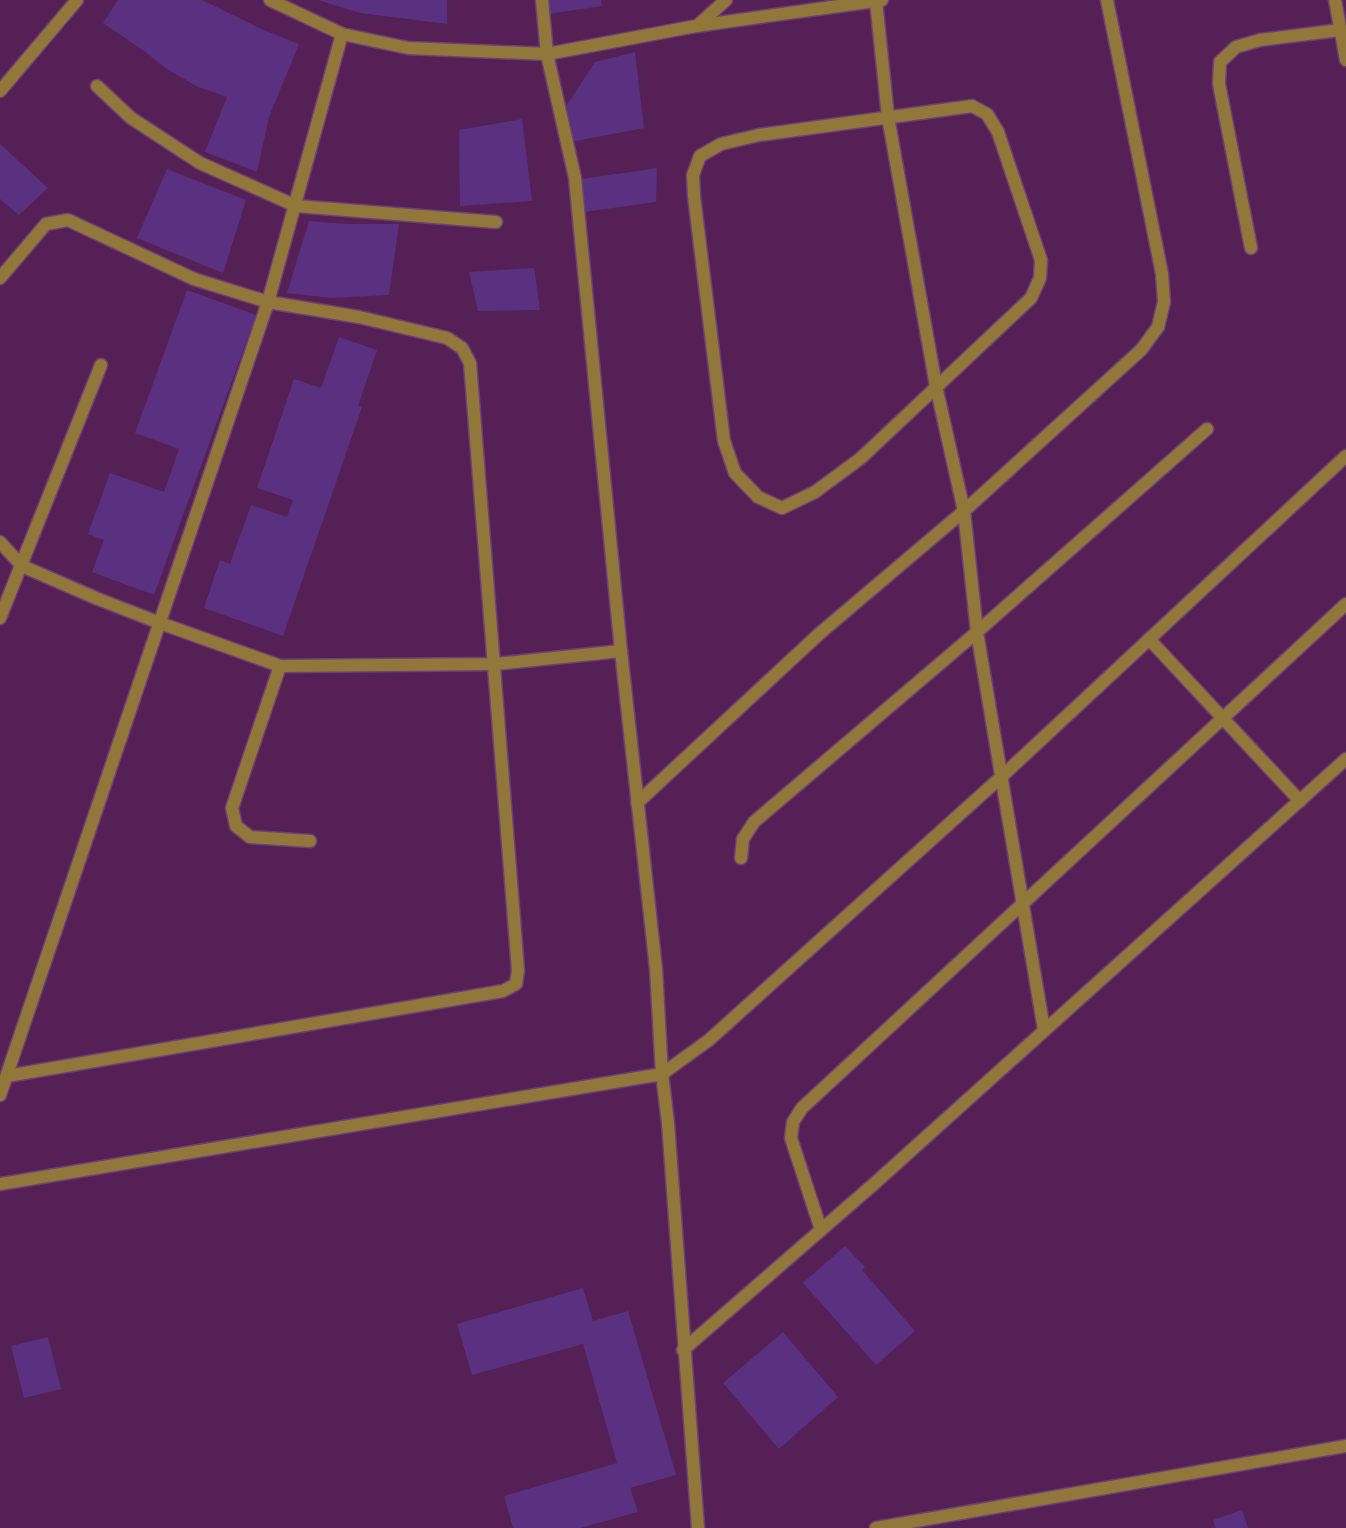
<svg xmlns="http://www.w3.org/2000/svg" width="1346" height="1528" font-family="'Work Sans',sans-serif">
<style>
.building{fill:#5a3080}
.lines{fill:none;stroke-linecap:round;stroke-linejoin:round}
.minor-casing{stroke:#704072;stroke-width:15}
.minor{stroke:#92773b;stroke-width:12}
</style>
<rect width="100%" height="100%" fill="#542056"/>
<g class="building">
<path d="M118,0H202L264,30L299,44L269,117L257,172L205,152L227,97L198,87L167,69L144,51L103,23Z"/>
<path d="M318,0H447V24L360,13Z"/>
<path d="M549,0H601L602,6L549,14Z"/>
<path d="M635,52L644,128L571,142L567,105L595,62Z"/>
<path d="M522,119L532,201L460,206L459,130Z"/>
<path d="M0,144L48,188L19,215L0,199Z"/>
<path d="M657,168L656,202L584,212L582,179Z"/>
<path d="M167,169L246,200L223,273L137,238Z"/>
<path d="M309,221L347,224H399L389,295L332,298L287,293Z"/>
<path d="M534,268L540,310L478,311L469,272Z"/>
<path d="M187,290L256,315L154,595L92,572L104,540L88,534L110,473L164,492L179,449L135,433Z"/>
<path d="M339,337L377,350L358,406L362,407L283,636L204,608L220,560L230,564L251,505L287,517L293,500L257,488L294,379L321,388Z"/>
<path d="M845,1246L865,1267L862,1270L915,1331L876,1365L803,1283Z"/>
<path d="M583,1288L593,1321L628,1311L676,1475L630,1488L638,1512L580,1528H513L504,1496L617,1463L583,1344L472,1375L457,1324Z"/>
<path d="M783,1332L838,1397L779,1449L723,1383Z"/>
<path d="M48,1337L61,1389L24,1398L11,1346Z"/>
<path d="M1242,1510L1248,1528H1216L1213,1520Z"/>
</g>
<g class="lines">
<g class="minor-casing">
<g id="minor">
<path d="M270,0L342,34L408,48L547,54L696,26L882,0"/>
<path d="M542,0L547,54L575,178L621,651L656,969L662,1074L668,1123L698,1528"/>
<path d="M1335,0L1346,60"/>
<path d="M876,1L888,117L936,386L964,511L977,632L1044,1030"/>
<path d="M697,26L726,0"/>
<path d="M97,86L131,118L200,163L296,206L496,222"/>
<path d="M0,91L77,0"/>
<path d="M972,106L987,114L998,132L1041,260L1040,278L1031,298L861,458L815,492L782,508L758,497L735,473L724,441L694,196L693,175L700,156L721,144L759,135Z"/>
<path d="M1251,248L1219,84L1220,62L1236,47L1260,40L1340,30"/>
<path d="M0,278L46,224L68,220L194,279L268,302L359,317L447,338L462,348L470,363L518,970L516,984L503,991L7,1076"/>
<path d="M0,542L22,566L98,599L160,623L280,666L495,664L621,651"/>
<path d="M0,618L101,365"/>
<path d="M1149,639L1300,801"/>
<path d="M280,666L232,808L236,826L250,837L310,841"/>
<path d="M637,803L819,634L964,511L1141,350L1158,327L1164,302L1162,274L1107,0"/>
<path d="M741,858L743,839L754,822L977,632L1207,429"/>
<path d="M0,1095L268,302L342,34"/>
<path d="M0,1184L662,1074L709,1040L1000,778L1346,456"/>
<path d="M821,1230L791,1138L793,1122L802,1108L1346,604"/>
<path d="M683,1350L875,1183L1346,759"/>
<path d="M876,1528L1346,1446"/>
</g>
</g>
<use href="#minor" class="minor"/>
</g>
</svg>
